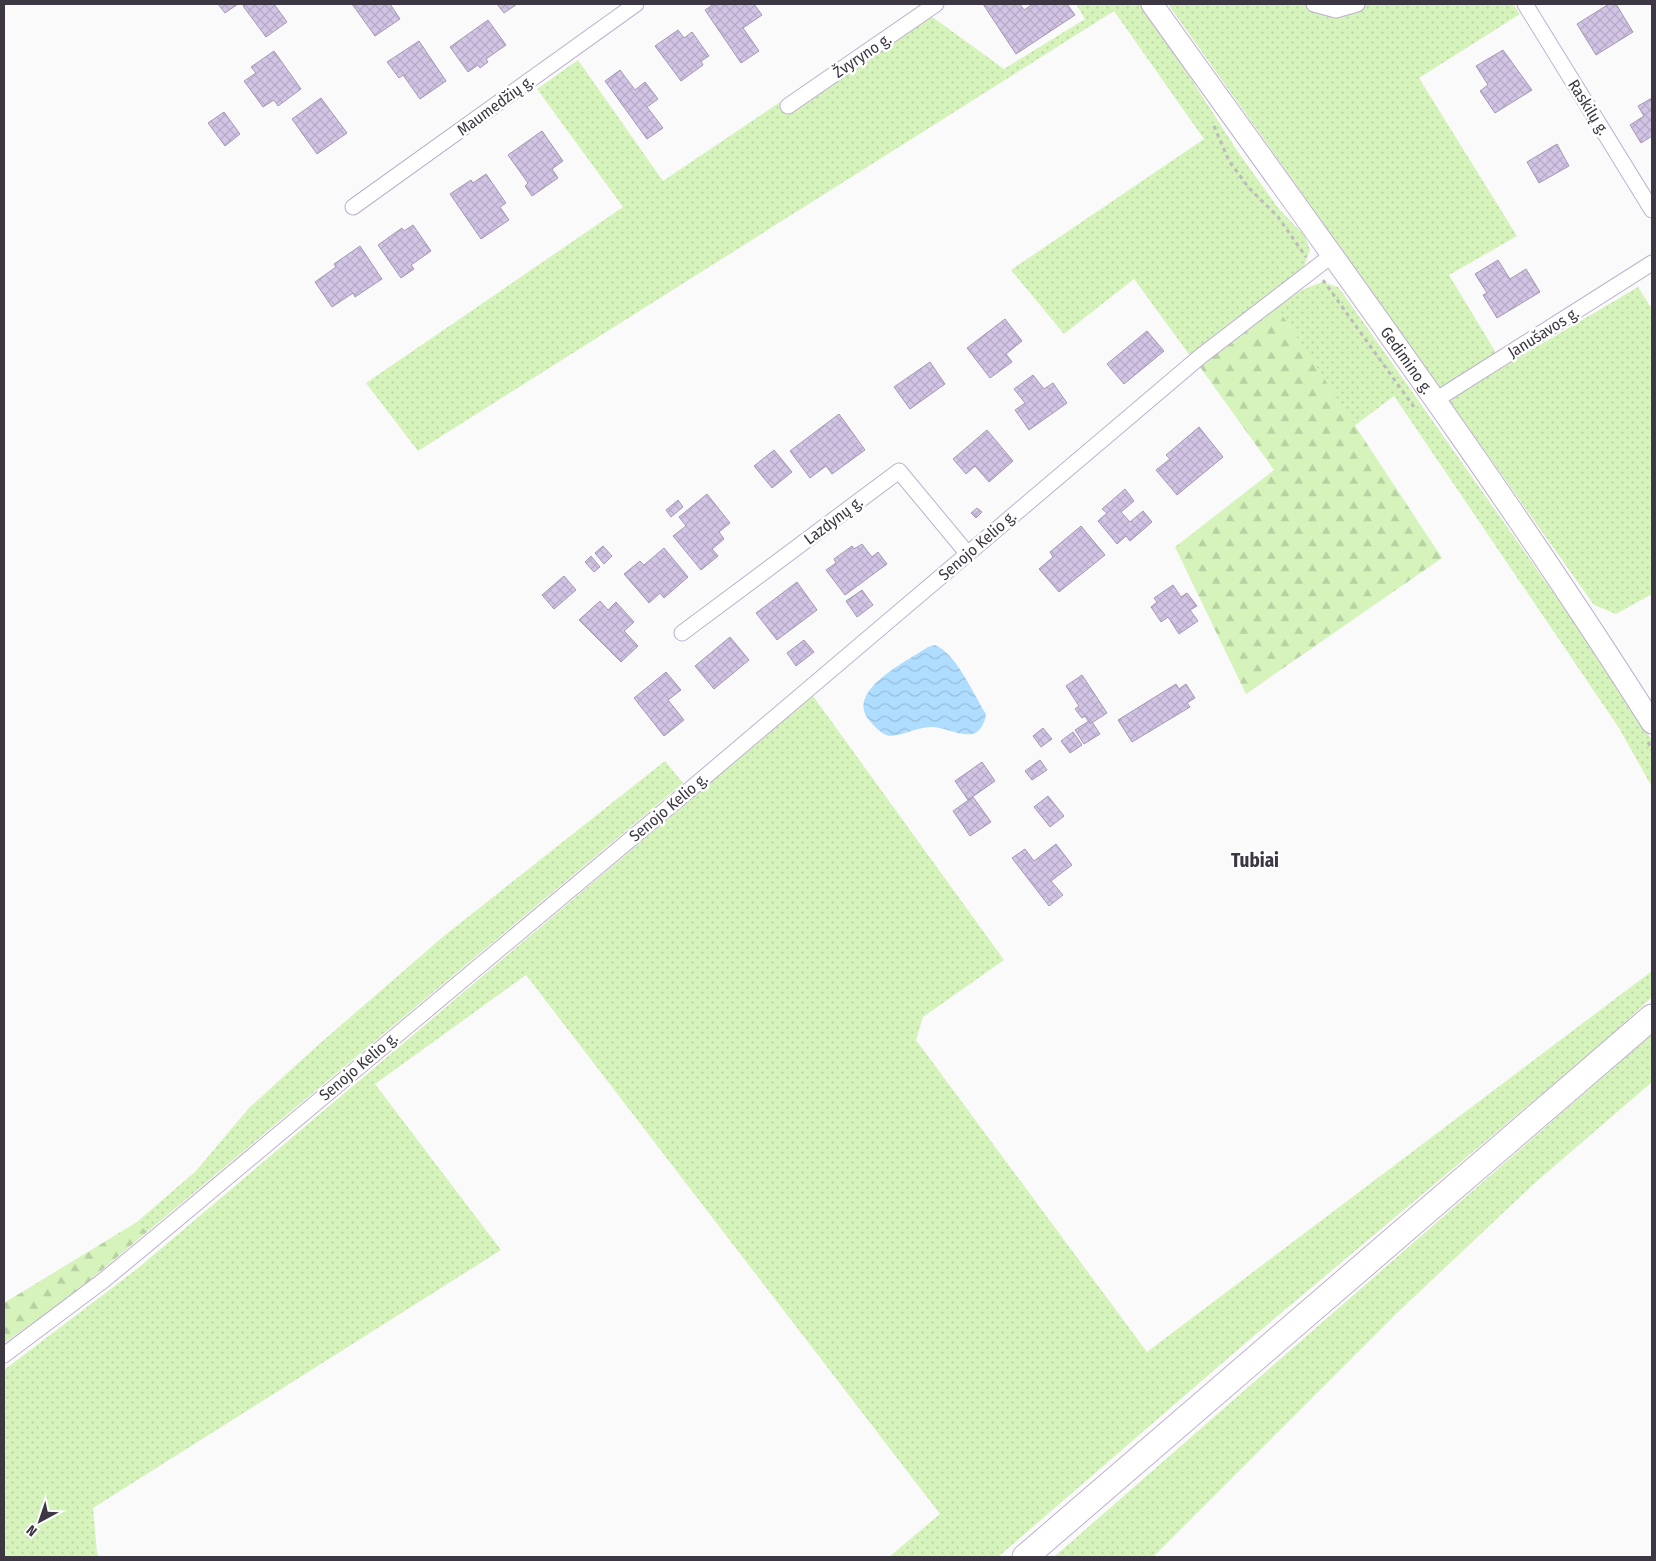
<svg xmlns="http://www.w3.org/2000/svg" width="1656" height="1561" font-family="'Fira Sans Condensed',sans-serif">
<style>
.grass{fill:url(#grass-dots)}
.forest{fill:url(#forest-firs)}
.water{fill:url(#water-waves)}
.building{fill:url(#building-cross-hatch);stroke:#a698b6}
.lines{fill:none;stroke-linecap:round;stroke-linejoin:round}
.street-casing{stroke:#beb0cf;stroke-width:17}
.secondary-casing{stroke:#beb0cf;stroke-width:23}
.primary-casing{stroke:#beb0cf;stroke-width:27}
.path{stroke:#bcbabe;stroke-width:3;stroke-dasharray:4 4;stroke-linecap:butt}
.street{stroke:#fff;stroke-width:15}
.secondary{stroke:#fff;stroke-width:21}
.primary{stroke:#fff;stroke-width:25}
.labels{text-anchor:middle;stroke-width:5;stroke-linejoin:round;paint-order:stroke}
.street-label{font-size:16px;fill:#3c3743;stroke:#fff}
.quarter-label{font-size:19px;font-weight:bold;fill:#3c3743;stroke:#fff}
</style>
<defs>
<pattern id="grass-dots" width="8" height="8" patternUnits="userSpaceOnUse" patternTransform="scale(1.25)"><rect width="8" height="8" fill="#d5f3bb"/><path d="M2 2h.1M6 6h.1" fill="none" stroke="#b8d1a2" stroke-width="1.8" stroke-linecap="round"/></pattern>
<pattern id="forest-firs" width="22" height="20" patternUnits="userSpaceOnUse" patternTransform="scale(1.25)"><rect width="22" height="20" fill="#d5f3bb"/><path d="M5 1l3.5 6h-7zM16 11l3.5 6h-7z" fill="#b8d1a2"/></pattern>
<pattern id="water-waves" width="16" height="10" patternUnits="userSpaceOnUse" patternTransform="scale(1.25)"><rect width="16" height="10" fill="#afddff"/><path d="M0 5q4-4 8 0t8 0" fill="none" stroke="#97bedc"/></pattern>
<pattern id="building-cross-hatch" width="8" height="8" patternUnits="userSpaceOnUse" patternTransform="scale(1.25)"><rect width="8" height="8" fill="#d2c4e4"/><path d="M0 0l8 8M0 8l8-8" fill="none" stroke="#b5a9c5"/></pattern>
</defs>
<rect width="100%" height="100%" fill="#fafafa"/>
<g class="grass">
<path d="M1076,4H1143L1238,152L1279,209L1305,236L1310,250L1304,267L1191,357L1134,279L1064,334L1011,270L1204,139L1114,11L418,451L366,383L623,207L537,89L578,60L663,181L920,8L1004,69L1085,19Z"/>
<path d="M1168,4H1513L1520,14L1419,78L1517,236L1449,275L1504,366L1638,287L1652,309V594L1616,614L1594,605Z"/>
<path d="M1322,282L1338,287L1347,299L1581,632L1652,740V787L1619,728L1394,396L1354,426L1277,307L1302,290Z"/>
<path d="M813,696L1004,960L923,1017L916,1040L1147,1352L1652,971V997L1605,1041L1249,1340L998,1557H889L940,1514L526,975L375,1084L501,1250L93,1508L97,1553L100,1557H4V1370L137,1269Z"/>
<path d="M665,761L683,783L147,1232L137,1222L196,1171L249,1108L317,1046L444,936Z"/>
<path d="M1652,1034V1082L1537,1181L1398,1312L1153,1557H1054Z"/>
</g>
<g class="forest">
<path d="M1277,307L1442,558L1246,694L1175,547L1274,470L1200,367Z"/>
<path d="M137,1222L147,1232L71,1296L4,1343V1303Z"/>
</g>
<path class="water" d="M935,645C956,653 974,695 986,714C985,722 981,732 972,734C959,736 945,727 931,727C917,727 902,736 890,736C882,735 874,726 869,720C845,690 908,661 928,647Z"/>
<g class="building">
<path d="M218,4H238L225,13Z"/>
<path d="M246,4H274L287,22L266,37L243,6Z"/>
<path d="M352,4H390L400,19L375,36Z"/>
<path d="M497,4H517L504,13Z"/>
<path d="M714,4H754L762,15L743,28L759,51L741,63L705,10Z"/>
<path d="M983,4H1020L1024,10L1033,4H1067L1075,15L1016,54Z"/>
<path d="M1609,4H1616L1633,32L1596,55L1577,24Z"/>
<path d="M488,20L506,45L486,59L488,62L480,68L478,65L468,72L450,47Z"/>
<path d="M678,30L684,38L692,32L709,56L701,61L703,65L681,81L655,46Z"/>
<path d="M419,41L446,81L420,99L403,75L399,78L387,62Z"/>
<path d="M1503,50L1532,90L1495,113L1480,91L1488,85L1476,66Z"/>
<path d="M274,51L301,89L278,106L274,100L263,107L244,81L256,73L251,67Z"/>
<path d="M620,70L635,90L645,82L658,99L647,107L663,128L647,139L605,81Z"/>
<path d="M321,98L347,133L317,154L292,119Z"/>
<path d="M1652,98V136L1641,143L1630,125L1644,116L1638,106Z"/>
<path d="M224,112L240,134L225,146L208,123Z"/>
<path d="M542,131L563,161L552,169L558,178L532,196L525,186L528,183L508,155Z"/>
<path d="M1557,144L1569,166L1539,183L1527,162Z"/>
<path d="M486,174L506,203L500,207L509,220L481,239L450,194L471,180L473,183Z"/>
<path d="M413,225L431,251L411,265L414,269L401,278L378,245L402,228L404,231Z"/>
<path d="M360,246L382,279L355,297L353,293L332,307L315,282L336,267L334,264Z"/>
<path d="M1498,260L1510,279L1526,269L1540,292L1497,318L1483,295L1487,293L1475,274Z"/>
<path d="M1005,319L1022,341L1006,354L1012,362L990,378L967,348Z"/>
<path d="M1147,331L1164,351L1124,384L1107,364Z"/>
<path d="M930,362L945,384L910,409L894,387Z"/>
<path d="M1033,375L1044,389L1053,383L1067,403L1029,430L1015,410L1025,403L1014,389Z"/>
<path d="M839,414L865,450L832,474L826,466L810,478L790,451Z"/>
<path d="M1199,427L1223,457L1177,495L1156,470L1170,459L1166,455Z"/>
<path d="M987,430L1013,461L989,482L975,466L966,474L953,459Z"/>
<path d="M774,450L792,472L772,488L754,466Z"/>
<path d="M1125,489L1134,501L1121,512L1130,522L1143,511L1152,522L1130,541L1126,536L1117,544L1098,521L1107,513L1102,509Z"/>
<path d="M707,494L730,523L719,532L724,539L712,549L718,556L701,570L673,536L686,526L679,517Z"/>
<path d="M678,500L683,507L671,517L666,510Z"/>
<path d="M977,508L982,512L976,518L971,513Z"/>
<path d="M1081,526L1105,555L1059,592L1039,569L1053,557L1050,552Z"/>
<path d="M862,544L872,557L878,552L887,564L845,595L826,570L836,563L834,559L852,546L854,549Z"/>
<path d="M603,546L612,556L604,564L595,553Z"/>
<path d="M664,548L688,577L664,598L660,593L649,603L624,574L640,561L644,565Z"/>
<path d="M591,556L600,567L594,572L585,562Z"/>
<path d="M564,576L576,590L554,609L542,595Z"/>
<path d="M797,582L817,610L777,640L756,613Z"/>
<path d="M1173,585L1181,597L1187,593L1197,606L1190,610L1198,621L1179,634L1168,617L1161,622L1151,607L1157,602L1154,598Z"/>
<path d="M862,590L873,605L857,617L846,601Z"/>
<path d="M600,601L608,610L616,602L634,622L624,631L638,646L621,662L579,620Z"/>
<path d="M730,637L749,660L714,689L695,666Z"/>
<path d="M804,640L814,652L796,666L787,653Z"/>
<path d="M666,672L681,690L668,700L684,720L664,736L634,698Z"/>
<path d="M1082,675L1107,713L1090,724L1085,716L1082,718L1075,709L1079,706L1066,686Z"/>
<path d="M1176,684L1179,689L1186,684L1195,698L1187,703L1190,707L1132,742L1118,720Z"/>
<path d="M1089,721L1090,724L1092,722L1100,734L1084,744L1075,730Z"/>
<path d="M1043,728L1052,739L1041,747L1033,736Z"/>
<path d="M1073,732L1082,745L1070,753L1061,741Z"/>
<path d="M1040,760L1047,770L1032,780L1025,771Z"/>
<path d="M982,762L995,781L968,800L955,781Z"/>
<path d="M1048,796L1064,816L1050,827L1034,807Z"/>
<path d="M973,797L991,822L970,836L953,811Z"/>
<path d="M1056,844L1072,865L1051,881L1063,895L1049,906L1012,858L1025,849L1034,861Z"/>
</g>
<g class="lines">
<g class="street-casing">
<g id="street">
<path d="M1314,4L1336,10L1357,4"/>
<path d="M1525,4L1652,210"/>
<path d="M788,106L936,4"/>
<path d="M353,207L636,4"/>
<path d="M1434,401L1652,263"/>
<path d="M682,633L899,471L967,553"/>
<path d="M4,1355L104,1280L156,1237L694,786L1201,356L1331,256"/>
</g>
</g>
<g class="secondary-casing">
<g id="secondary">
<path id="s1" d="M1152,4C1321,241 1496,476 1652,723"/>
</g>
</g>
<g class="primary-casing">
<path id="primary" d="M1025,1557L1652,1017"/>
</g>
<g class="path">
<path d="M1214,126L1229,161L1249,188L1278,217L1306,257"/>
<path d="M1323,280L1414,407"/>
<path d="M1648,742L1652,750"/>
</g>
<use href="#street" class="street"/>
<use href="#secondary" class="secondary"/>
<use href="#primary" class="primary"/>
</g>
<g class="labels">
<g class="street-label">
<text transform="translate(862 55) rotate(-34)" y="6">Žvyryno g.</text>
<text transform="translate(495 105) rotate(-36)" y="6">Maumedžių g.</text>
<text transform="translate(1589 107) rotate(58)" y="6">Raskilų g.</text>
<text transform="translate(1543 332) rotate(-32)" y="6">Janušavos g.</text>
<text dy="6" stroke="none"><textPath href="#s1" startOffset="438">Gedimino g.</textPath></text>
<text transform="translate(833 520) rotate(-37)" y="6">Lazdynų g.</text>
<text transform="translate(977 545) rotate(-41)" y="6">Senojo Kelio g.</text>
<text transform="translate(668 807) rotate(-40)" y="6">Senojo Kelio g.</text>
<text transform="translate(358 1066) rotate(-40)" y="6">Senojo Kelio g.</text>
</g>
<g class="quarter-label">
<text x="1255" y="867">Tubiai</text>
</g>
</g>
<rect width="1656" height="1561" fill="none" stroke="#3c3743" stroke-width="10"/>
<g transform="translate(40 1521) rotate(220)" stroke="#ffffff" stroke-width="4" paint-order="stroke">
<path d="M0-4L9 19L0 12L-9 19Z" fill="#3c3743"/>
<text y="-8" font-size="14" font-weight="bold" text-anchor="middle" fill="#3c3743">N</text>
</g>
</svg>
